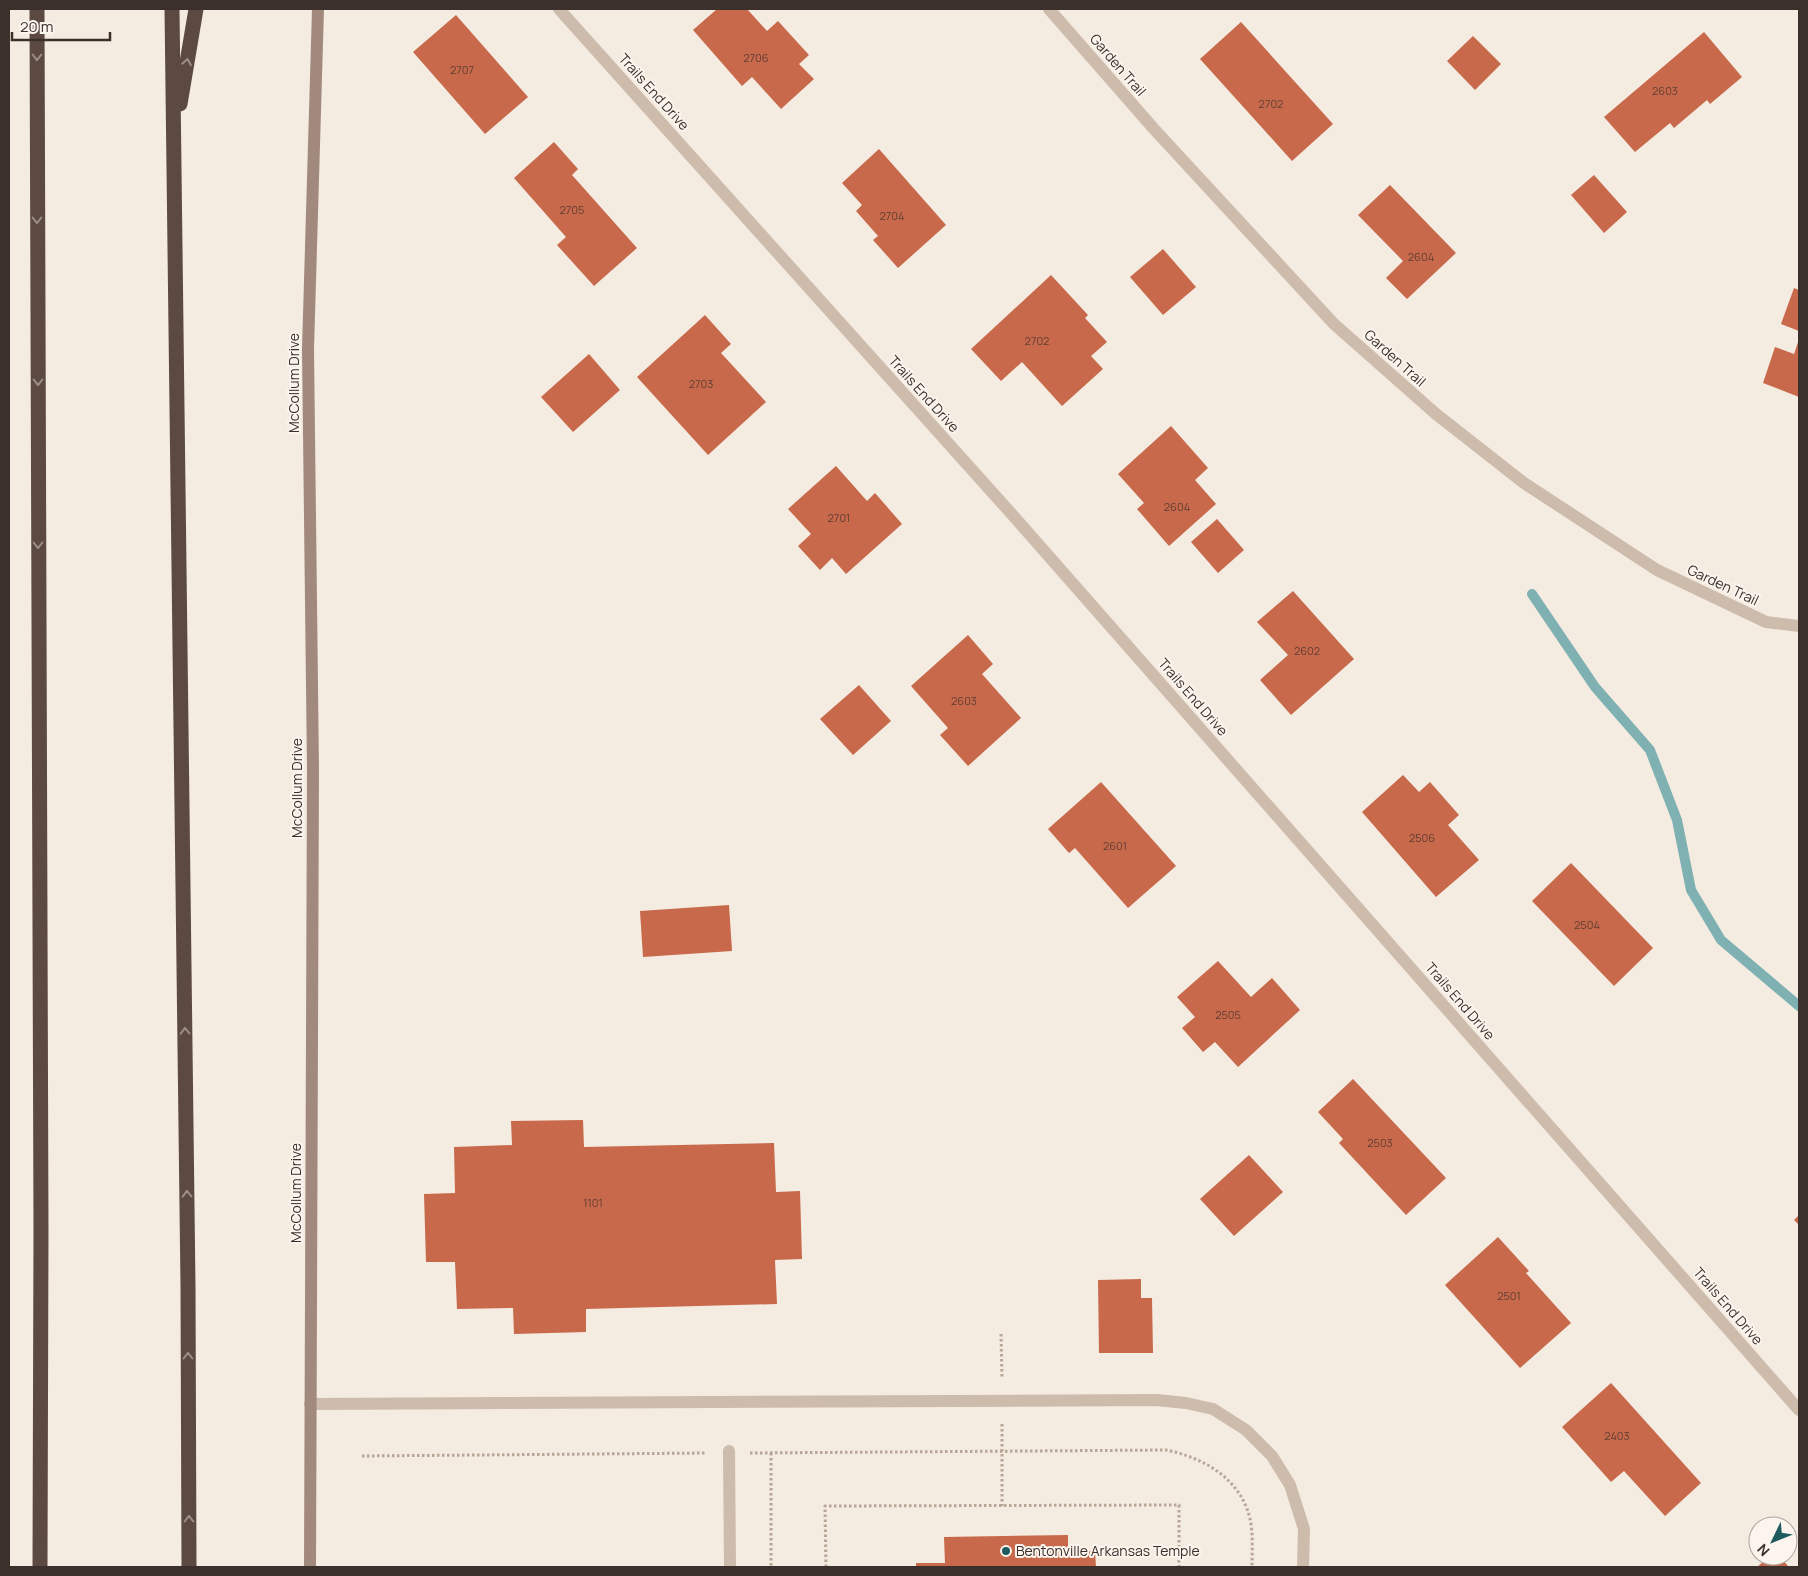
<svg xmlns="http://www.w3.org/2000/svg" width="1808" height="1576" font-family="Manrope,sans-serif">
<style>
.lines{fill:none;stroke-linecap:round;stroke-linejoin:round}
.stream{stroke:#7fb0b2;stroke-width:10}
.building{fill:#c8694b}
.path{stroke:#b9a596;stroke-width:3;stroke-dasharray:2.5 2.5;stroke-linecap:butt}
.lane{stroke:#cdbbac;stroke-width:12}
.street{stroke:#cdbbac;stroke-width:12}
.secondary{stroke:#a18a7d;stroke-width:12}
.highway{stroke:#5c4a42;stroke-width:15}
.oneway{stroke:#9c8e87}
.poi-dot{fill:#1f5a5e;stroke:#fbf5ee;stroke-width:2}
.labels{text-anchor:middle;stroke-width:4;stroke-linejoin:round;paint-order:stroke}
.number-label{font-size:11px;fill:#5e3e33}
.street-label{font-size:14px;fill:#3b302b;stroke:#fbf5ee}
.poi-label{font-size:14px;fill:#3b302b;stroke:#fbf5ee;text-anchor:start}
</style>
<rect width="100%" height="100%" fill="#f4ebe1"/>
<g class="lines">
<path class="stream" d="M1532,594L1595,687L1650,750L1677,820L1691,890L1721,940L1799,1006"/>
</g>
<g class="building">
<path d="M717,9H747L767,31L778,21L809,55L799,64L814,79L781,109L752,77L742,86L693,30Z"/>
<path d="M456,15L528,97L485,134L413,52Z"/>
<path d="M1241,22L1333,124L1292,161L1200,59Z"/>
<path d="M1704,32L1742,77L1710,104L1707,100L1674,128L1670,123L1635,152L1604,117Z"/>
<path d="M1473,36L1501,64L1475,90L1447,61Z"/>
<path d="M554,142L578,169L572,175L637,248L594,286L557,245L566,237L514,178Z"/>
<path d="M879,149L946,225L898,268L873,240L878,236L856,211L862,205L842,183Z"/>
<path d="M1594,175L1627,212L1604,233L1571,195Z"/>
<path d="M1390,185L1456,253L1407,299L1386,278L1403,261L1358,215Z"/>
<path d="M1163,249L1196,287L1163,315L1130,277Z"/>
<path d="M1051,275L1088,315L1085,318L1107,342L1091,356L1103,369L1062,406L1022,362L1001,381L971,349Z"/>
<path d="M1794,288L1799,290V331L1781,324Z"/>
<path d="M705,315L731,344L721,353L766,402L708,455L637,377Z"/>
<path d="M1799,339V397L1763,383L1775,347L1794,354Z"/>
<path d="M589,354L620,390L573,432L541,397Z"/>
<path d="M1171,426L1208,468L1195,480L1216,504L1169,546L1137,509L1144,503L1118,474Z"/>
<path d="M836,466L867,501L875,493L902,524L846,574L832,558L820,570L798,546L811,534L788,509Z"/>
<path d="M1217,519L1244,550L1218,573L1191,542Z"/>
<path d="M1293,591L1354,659L1291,715L1260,680L1288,655L1257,622Z"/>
<path d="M968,635L993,664L982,674L1021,718L968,766L940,735L948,728L911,686Z"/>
<path d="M859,685L891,721L853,755L820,719Z"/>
<path d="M1403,775L1419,792L1430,782L1459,815L1448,825L1479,860L1436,897L1362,812Z"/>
<path d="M1101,782L1176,866L1128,908L1075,848L1069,853L1048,829Z"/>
<path d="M1571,863L1653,948L1614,986L1532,901Z"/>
<path d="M729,905L732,951L643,957L640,911Z"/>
<path d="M1218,961L1251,997L1272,978L1300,1010L1238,1067L1215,1042L1203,1052L1182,1028L1195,1017L1177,997Z"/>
<path d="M1353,1079L1446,1178L1406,1215L1339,1143L1343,1139L1318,1112Z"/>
<path d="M583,1120L584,1147L774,1143L776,1192L800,1191L802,1259L775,1260L777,1304L586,1309V1332L514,1334L513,1308L457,1309L455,1262H426L424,1194L455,1193L454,1147L512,1145L511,1121Z"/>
<path d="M1249,1155L1283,1192L1234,1236L1200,1199Z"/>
<path d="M1799,1215V1225L1794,1220Z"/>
<path d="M1498,1237L1529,1271L1526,1273L1571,1323L1520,1368L1445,1285Z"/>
<path d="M1141,1279V1298H1152L1153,1353H1099L1098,1280Z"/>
<path d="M1611,1383L1701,1483L1665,1516L1624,1471L1611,1482L1562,1427Z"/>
<path d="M1068,1535V1551H1095L1096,1567H916V1563H945L944,1537Z"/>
<path d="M1770,1556H1779L1789,1567H1757Z"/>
</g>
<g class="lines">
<g class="path">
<path d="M1001,1334L1002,1378"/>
<path d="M1002,1424V1506"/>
<path d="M750,1453L1166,1450C1206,1458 1244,1481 1251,1524C1253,1538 1252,1553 1252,1567"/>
<path d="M771,1453V1567"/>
<path d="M362,1456L707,1453"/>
<path d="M826,1567L825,1506L1179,1505V1567"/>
</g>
<g class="lane">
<path d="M310,1404L1156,1400L1186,1403L1213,1409L1246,1430L1272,1456L1290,1485L1304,1529L1303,1567"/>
<path d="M729,1451L730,1567"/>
</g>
<g class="street">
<path d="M559,9L1017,520L1799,1410"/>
<path d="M1049,9L1154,129L1334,324L1436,414L1524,483L1657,570L1766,622L1799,626"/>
</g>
<path class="secondary" d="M310,1567L313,770L308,349L318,9"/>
<g class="highway">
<path d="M37,9L41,1230L40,1567"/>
<path d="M172,9L188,1286L189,1567"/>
<path d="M180,104L196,9"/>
</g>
</g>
<defs><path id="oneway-chevron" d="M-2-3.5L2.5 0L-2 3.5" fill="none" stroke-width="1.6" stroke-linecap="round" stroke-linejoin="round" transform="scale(1.25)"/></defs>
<g class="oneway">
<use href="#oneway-chevron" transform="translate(37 57) rotate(90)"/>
<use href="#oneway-chevron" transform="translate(187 62) rotate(-81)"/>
<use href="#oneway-chevron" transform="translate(37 220) rotate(90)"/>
<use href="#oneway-chevron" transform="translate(38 382) rotate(90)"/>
<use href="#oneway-chevron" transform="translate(38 545) rotate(90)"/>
<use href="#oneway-chevron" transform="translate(185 1031) rotate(-91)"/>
<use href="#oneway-chevron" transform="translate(187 1194) rotate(-91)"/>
<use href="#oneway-chevron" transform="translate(188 1356) rotate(-90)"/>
<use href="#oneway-chevron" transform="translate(189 1519) rotate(-90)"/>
</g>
<circle class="poi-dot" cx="1006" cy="1551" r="5"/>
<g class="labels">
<g class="number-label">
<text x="756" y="62">2706</text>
<text x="462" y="74">2707</text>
<text x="1665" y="95">2603</text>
<text x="1271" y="108">2702</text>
<text x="572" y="214">2705</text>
<text x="892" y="220">2704</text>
<text x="1421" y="261">2604</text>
<text x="1037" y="345">2702</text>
<text x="701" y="388">2703</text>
<text x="1177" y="511">2604</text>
<text x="839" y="522">2701</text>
<text x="1307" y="655">2602</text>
<text x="964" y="705">2603</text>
<text x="1422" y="842">2506</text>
<text x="1115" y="850">2601</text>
<text x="1587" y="929">2504</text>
<text x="1228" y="1019">2505</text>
<text x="1380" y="1147">2503</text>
<text x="593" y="1207">1101</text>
<text x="1509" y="1300">2501</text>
<text x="1617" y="1440">2403</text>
</g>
<g class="street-label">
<text transform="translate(1118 65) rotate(49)" y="5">Garden Trail</text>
<text transform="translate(654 92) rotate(48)" y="5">Trails End Drive</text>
<text transform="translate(1395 358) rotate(42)" y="5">Garden Trail</text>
<text transform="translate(294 383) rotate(-90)" y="5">McCollum Drive</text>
<text transform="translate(924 394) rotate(48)" y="5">Trails End Drive</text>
<text transform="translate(1723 585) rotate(25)" y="5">Garden Trail</text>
<text transform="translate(1193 697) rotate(49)" y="5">Trails End Drive</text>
<text transform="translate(297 788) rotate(-90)" y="5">McCollum Drive</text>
<text transform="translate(1460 1001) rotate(49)" y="5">Trails End Drive</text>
<text transform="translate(296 1193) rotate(-90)" y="5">McCollum Drive</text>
<text transform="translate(1728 1306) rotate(49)" y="5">Trails End Drive</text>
</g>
<g class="poi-label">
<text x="1016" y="1556">Bentonville Arkansas Temple</text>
</g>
</g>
<rect width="1808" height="1576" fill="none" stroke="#3b302b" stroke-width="20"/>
<g transform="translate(1773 1541) rotate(227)"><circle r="24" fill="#fbf5ee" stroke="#aea6a0"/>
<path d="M0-4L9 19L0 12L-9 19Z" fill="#1f5a5e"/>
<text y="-8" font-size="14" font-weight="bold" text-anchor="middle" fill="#3b302b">N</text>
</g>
<path d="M12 32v8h98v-8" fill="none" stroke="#3b302b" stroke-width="2.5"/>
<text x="20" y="32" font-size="15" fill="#3b302b" stroke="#fbf5ee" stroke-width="4" paint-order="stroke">20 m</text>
</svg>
